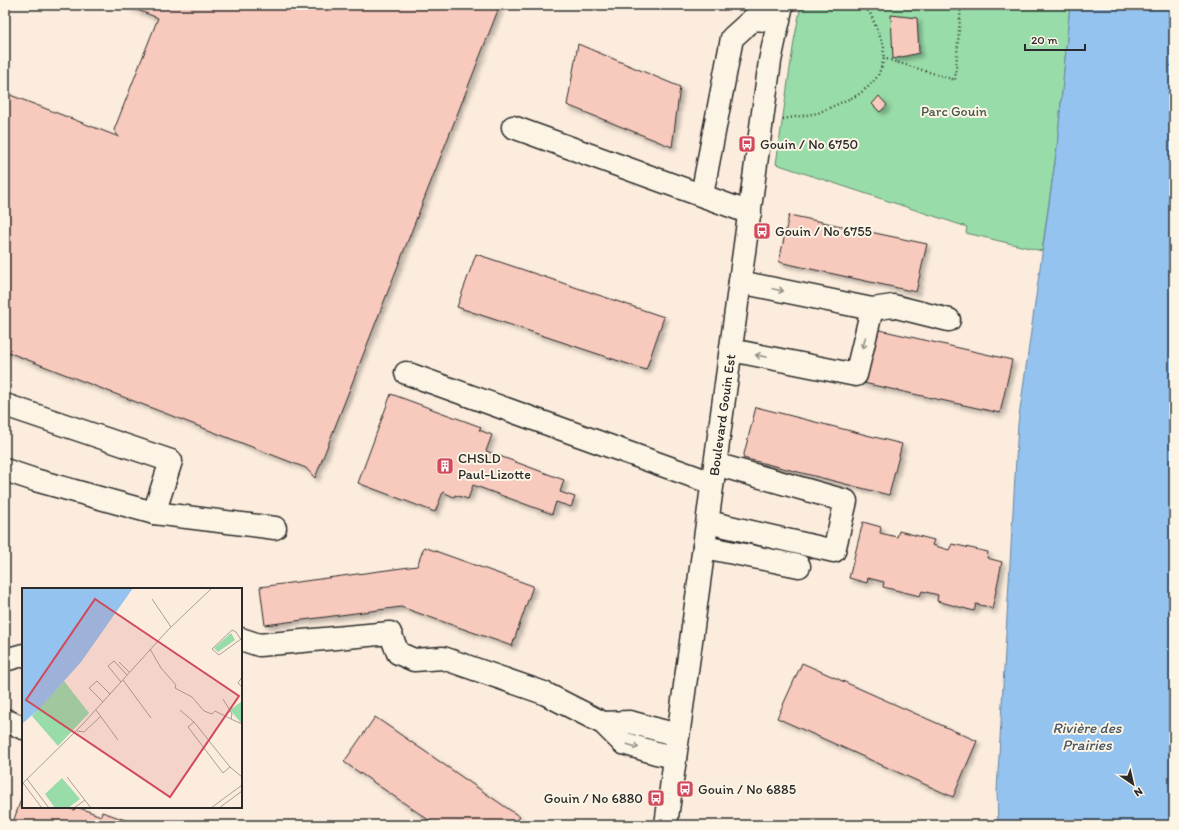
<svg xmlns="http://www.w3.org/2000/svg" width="1179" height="830" font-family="Itim,sans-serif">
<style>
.green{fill:#98dda9;stroke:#62846a}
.water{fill:#94c3ef;stroke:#6a86a1}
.building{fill:#f8c9bd;stroke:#2b2b2b;filter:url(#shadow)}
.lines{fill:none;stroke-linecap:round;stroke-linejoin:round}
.minor-casing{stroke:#2b2b2b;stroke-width:25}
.path{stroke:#2b2b2b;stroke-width:2.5;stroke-dasharray:1 3;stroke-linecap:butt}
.minor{stroke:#fcf5e5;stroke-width:22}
.oneway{stroke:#949088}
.labels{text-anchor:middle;stroke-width:4;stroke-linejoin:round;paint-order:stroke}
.park-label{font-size:14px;fill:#46584a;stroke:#fcf5e5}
.poi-label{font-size:14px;fill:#2b2b2b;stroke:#fcf5e5;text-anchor:start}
.street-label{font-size:14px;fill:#2b2b2b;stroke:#fcf5e5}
.water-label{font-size:15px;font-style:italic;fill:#4a5966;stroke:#fcf5e5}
.inset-road{fill:none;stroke:#a89f96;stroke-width:1}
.view{fill:#d1495b;fill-opacity:0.15;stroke:#d1495b;stroke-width:2}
.inset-edge{fill:none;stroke:#2b2b2b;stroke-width:2}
</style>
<defs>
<filter id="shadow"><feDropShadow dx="3.5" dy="3.5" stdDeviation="2" flood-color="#0004"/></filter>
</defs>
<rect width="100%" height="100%" fill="#fbecdd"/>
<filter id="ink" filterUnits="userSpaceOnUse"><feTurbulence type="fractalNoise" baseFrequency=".025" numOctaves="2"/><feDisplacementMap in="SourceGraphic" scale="8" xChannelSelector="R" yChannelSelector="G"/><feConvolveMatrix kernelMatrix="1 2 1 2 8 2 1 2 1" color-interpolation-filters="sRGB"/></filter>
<g filter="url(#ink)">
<path class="green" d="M801,5H1070L1057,147L1042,251L966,233L967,227L776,164L794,41Z"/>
<path class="water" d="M1070,5H1174V825H998L997,791L1018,424L1057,147Z"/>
<g class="building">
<path d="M125,5H500L315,478L306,468L5,351V93L119,137L114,130L158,18Z"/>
<path d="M891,15L917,18L919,53L893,59Z"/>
<path d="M578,44L680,87L672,147L567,105Z"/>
<path d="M879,96L887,105L880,112L872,104Z"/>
<path d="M789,215L927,244L916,292L779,262Z"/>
<path d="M476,254L664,317L646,370L457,307Z"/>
<path d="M871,328L1012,360L1000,413L859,382Z"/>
<path d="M391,394L481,427L479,430L492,435L486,451L564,480L560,492L575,497L571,507L556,502L552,514L473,485L468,499L455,495L454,497L443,492L435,512L358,483Z"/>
<path d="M756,407L902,444L889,495L743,458Z"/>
<path d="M863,522L881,527L880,533L897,537L899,531L934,540L932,545L949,550L952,544L988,552L987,558L1002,562L992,610L989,607L976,604L974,611L937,601L938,595L922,591L920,596L883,587L884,582L868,578L867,583L849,578Z"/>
<path d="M424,547L533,586L512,646L401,607L265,625L260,587L417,566Z"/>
<path d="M802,663L977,741L953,797L777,718Z"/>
<path d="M375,717L520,817L514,825H436L344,762Z"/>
<path d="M23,794V807H66L74,810L76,807H77L101,816L102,812L128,821L126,825H23L13,822Z"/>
</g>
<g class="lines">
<g class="minor-casing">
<g id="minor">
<path d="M513,127L750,213"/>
<path d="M702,195L732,38L753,19L779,21"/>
<path d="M872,309L893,306L949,320"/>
<path d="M731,350L856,375L872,309L740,282"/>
<path d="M406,373L712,483"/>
<path d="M5,405L171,461L154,513"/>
<path d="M5,470L35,480L154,513L275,528"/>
<path d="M708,522L834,551L846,501L715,464"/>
<path d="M704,547L799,566"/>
<path d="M241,639L259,645L390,633L398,653L414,660L443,658L544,693L603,723L623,743L656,753L675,757"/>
<path d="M5,660L23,655"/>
<path d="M5,720L23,728"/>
<path d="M603,723L630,722L659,730L678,735"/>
<path d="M666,825L770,61L782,5"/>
</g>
</g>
<g class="path">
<path d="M883,58L955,80L961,5"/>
<path d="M783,119L818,113L858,95L868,87L878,76L883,62L884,46L871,15L864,5"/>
</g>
<use href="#minor" class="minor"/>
</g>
<defs><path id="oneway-shaft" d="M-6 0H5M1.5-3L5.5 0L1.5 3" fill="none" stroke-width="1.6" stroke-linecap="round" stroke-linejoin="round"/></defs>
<g class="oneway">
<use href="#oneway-shaft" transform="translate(778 290) rotate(12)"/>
<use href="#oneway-shaft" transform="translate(864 343) rotate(104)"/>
<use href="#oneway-shaft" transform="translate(761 356) rotate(-169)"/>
<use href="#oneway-shaft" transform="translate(633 746) rotate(17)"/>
</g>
</g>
<defs>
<g id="bus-square" transform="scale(0.9)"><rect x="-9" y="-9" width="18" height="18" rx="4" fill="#d1495b" stroke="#fcf5e5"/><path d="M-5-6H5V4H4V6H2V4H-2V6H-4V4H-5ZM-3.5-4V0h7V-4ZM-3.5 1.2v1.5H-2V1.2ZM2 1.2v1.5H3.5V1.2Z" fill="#fff"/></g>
<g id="building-square" transform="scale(0.9)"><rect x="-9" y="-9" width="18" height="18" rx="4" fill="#d1495b" stroke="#fcf5e5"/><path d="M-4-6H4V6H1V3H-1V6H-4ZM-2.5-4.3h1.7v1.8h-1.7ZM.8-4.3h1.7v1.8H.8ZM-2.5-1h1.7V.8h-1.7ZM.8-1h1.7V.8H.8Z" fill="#fff"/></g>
</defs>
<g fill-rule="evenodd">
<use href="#bus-square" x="747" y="144"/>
<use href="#bus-square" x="762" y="231"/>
<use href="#building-square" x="445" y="466"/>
<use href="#bus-square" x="685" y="789"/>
<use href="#bus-square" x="656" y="798"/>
</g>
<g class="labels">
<g class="park-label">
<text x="954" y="116">Parc Gouin</text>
</g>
<g class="poi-label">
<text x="760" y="149">Gouin / No 6750</text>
<text x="775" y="236">Gouin / No 6755</text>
<text x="458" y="463">CHSLD<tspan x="458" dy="16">Paul-Lizotte</tspan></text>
<text x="698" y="794">Gouin / No 6885</text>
<text x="643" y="803" text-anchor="end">Gouin / No 6880</text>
</g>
<g class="street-label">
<text transform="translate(722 415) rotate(-82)" y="5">Boulevard Gouin Est</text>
</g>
<g class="water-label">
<text x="1087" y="733">Rivière des<tspan x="1087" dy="17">Prairies</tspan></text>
</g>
</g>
<g transform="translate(22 588)">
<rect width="220" height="220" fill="#fbecdd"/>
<path d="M209,45L213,52L196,64L192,60ZM42,93L67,125L36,158L10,128ZM220,113V136L208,122ZM40,190L58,211L46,220H33L23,206Z" fill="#98dda9"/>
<path d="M0,0H111L59,74L17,121L0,136Z" fill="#94c3ef"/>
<path class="inset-road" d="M130,11L149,39M219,51L197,67L190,61L210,42L214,44L220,53M128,61L139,80L154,97L153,100L170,109L182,123L190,126L193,123L209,131L210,126L201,111M97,74L107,84M220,89L216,95L220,99M101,92L129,130M99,94L86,78L92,73L105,87M81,114L67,100L75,93L88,106M74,122L96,152M158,122L172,134L208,179L201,185L166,139L172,134M209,131L220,136M55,143L62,144L79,128M208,179L220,189M45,189L69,220M5,191L27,220M1,195L20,220M0,196L59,138L146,42L190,0M52,220L63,212M189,220L220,197M197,220L220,203"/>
<path class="view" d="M73,11L217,108L148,209L4,112Z"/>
<rect width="220" height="220" class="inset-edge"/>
</g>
<rect width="1179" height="830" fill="none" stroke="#fcf5e5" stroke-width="20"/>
<rect x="10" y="10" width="1159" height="810" fill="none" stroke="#2b2b2b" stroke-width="1.5" filter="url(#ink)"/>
<g transform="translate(1133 784) rotate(146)" stroke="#fcf5e5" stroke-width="3" paint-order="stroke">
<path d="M0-3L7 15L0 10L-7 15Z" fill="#2b2b2b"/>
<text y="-6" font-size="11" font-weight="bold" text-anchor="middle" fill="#2b2b2b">N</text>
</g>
<path d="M1025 44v6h60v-6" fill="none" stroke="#2b2b2b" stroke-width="2"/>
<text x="1031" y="44" font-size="12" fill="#2b2b2b" stroke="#fcf5e5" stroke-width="3" paint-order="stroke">20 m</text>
</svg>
